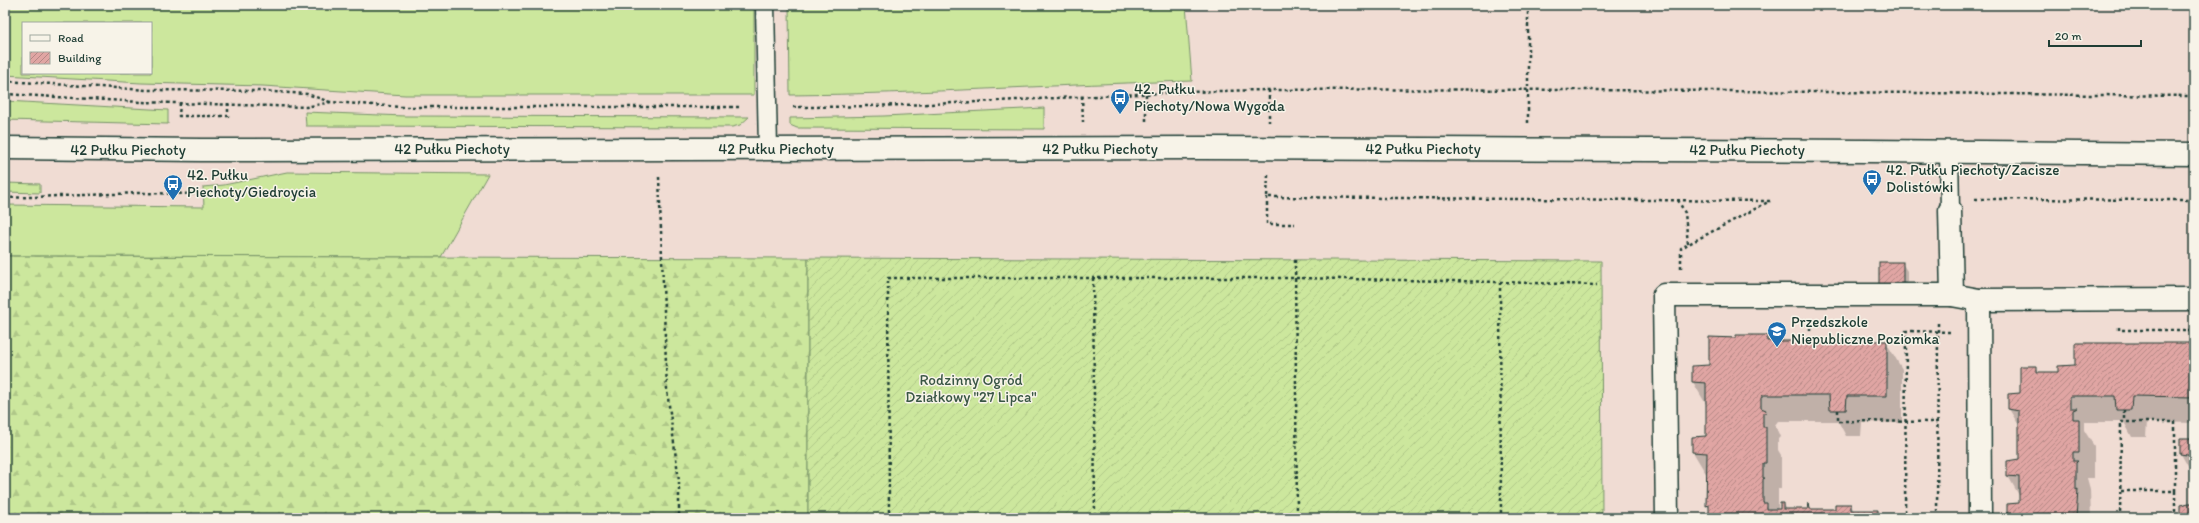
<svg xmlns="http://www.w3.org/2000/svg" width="2199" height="523" font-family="Itim,sans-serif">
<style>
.grass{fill:#cce79d;stroke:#769268;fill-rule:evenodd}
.forest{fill:url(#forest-firs);stroke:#769268}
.garden{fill:url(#garden-furrows);stroke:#769268}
.shadow{fill:#0003}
.building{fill:url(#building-hatch);stroke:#1f3d34}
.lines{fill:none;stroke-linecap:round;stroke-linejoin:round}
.service-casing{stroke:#1f3d34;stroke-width:21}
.minor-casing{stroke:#1f3d34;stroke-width:25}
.tertiary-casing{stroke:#1f3d34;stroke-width:25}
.path{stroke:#1f3d34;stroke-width:2.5;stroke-dasharray:3 3;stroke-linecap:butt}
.service{stroke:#f7f3e8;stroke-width:18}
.minor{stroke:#f7f3e8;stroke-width:22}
.tertiary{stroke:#f7f3e8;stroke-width:22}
.labels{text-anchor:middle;stroke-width:3;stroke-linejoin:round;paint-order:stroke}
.poi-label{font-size:15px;fill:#1f3d34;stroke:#f7f3e8;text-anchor:start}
.street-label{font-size:15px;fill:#1f3d34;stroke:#f7f3e8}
.park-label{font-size:15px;fill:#395644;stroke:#f7f3e8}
</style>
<defs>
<pattern id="forest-firs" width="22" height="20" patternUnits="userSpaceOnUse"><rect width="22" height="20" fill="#cce79d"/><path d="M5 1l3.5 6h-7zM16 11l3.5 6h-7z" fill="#afc788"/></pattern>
<pattern id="garden-furrows" width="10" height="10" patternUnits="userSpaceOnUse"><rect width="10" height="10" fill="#cce79d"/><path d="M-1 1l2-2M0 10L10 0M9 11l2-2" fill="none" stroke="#afc788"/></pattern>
<pattern id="building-hatch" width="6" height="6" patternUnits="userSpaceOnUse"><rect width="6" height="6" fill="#e0a5a3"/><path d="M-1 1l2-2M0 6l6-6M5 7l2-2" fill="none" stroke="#b58886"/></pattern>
</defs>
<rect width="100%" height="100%" fill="#f0dcd3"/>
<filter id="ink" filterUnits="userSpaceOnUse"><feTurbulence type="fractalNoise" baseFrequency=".025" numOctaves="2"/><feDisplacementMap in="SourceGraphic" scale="8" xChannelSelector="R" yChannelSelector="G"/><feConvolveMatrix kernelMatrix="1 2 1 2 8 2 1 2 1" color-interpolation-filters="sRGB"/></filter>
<g filter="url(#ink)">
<g class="grass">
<path d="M5,5H754V95H405L263,86L141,83L5,75ZM23,23H151V73H23Z"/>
<path d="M789,5H1186L1192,81C1058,84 924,94 790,95Z"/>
<path d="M5,101L168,110V124L5,120Z"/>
<path d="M1044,108V129L797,128L790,125V118L884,116Z"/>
<path d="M305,112L405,116L749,117L740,125L732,127L306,126Z"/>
<path d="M287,172L488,174L441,257L5,256V205L204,207L203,187L224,185Z"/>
<path d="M5,183L40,184V193L5,192Z"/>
</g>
<path class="forest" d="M5,256L808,258V518H5Z"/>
<path class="garden" d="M808,258L1601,261L1602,518H808Z"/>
<g class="shadow">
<path d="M1902,263L1907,271V294L1880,285Z"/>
<path d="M1766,336L1770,342H1886L1902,369V423L1862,422L1861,436H1846L1838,421H1778L1775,425L1780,437L1778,439V450L1781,455V489H1778V510H1781L1783,504L1786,510H1836L1851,505L1854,511H1877L1881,518H1710V510L1707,505L1708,477L1693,452L1707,437V406L1693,382L1710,366V338Z"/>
<path d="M2194,344V423L2147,422L2146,437H2132L2124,422H2084V430L2094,446V478H2087L2090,489L2091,518H2008L2020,504V497L2008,476L2020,460V427L2009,409L2021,394L2036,367L2040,373H2059L2076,366Z"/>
<path d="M2194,439V477L2181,454Z"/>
</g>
<g class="building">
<rect x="1879" y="262" width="24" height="23"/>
<path d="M1736,335H1767V341H1887V396H1847L1846,410H1830L1829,395H1763L1761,398V408L1766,410L1765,413H1763V427H1766V463H1763V478H1765L1763,479V503H1767V509H1780V503H1783V509H1808L1809,503L1810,509H1835V504H1851V510H1878V518H1709V505L1706,506L1707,453L1692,452V437L1706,436V383L1692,382V366L1709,365V337L1736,338Z"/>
<path d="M2075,343H2194V397L2132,396L2131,410H2116L2115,396H2070V408H2078L2073,410V419H2079V452H2073V461H2078L2076,463V490L2078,489L2076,518H2078H2007V504L2019,503V477L2007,476V461L2019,459V411L2008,409V394L2020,393V366H2037V372H2058V366L2075,365Z"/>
<path d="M2180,438H2194V467V456L2180,454Z"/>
<path d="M2189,503H2194V518H2180V505Z"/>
</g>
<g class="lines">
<g class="service-casing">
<g id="service">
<path d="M765,5L768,149"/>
<path d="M1949,152L1950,210"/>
</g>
</g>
<g class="minor-casing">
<g id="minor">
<path d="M1950,210L1952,295L1979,300L2194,299"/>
<path d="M1979,300L1980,518"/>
<path d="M1667,518L1664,295H1952"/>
</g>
</g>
<g class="tertiary-casing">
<path id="tertiary" d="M5,148L201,150L1201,148L1869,151L2194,154"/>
</g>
<g class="path">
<path d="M5,81L147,90L259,91L307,94L330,102"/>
<path d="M1269,90V122"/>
<path d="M5,94L141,102L306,107L331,102L401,107H742"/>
<path d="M1082,96L1083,122"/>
<path d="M180,103L179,116H228V103"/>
<path d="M793,107C953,107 1112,92 1271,90C1579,88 1887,93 2194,96"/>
<path d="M1146,121V94"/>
<path d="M1528,123V5"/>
<path d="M1268,175L1267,197L1771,201"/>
<path d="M659,177L667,390L679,481V518"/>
<path d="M1267,197V224H1295"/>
<path d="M5,198L140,193L201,194"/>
<path d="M1975,199L2194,200"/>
<path d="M1678,200L1685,213L1688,244"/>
<path d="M1295,260L1297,518"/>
<path d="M1681,268V248L1770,201"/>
<path d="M1093,278L1095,518"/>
<path d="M1500,282L1597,285"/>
<path d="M2119,327V330H2194"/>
<path d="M1810,331V321"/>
<path d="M1838,410V421L1938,422"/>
<path d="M2124,410V422"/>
<path d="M889,518L888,278H1296L1500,282L1501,518"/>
<path d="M1905,518L1906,331L1951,332"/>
<path d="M1937,518L1938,323"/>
<path d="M2120,518L2121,422H2175V491H2120"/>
<path d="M2175,518V491"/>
</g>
<use href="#service" class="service"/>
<use href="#minor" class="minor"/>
<use href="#tertiary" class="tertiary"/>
</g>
</g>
<defs>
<g id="bus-pin" transform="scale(1)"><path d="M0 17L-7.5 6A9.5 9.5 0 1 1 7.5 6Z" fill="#1f6fb2" stroke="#f7f3e8"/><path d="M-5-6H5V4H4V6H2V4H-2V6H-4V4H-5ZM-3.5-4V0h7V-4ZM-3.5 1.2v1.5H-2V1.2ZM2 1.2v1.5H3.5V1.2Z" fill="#fff"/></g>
<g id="school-pin" transform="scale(1)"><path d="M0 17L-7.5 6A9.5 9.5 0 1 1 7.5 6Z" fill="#1f6fb2" stroke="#f7f3e8"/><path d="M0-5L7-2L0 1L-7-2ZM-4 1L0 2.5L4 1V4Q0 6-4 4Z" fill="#fff"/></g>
</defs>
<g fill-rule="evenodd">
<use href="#bus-pin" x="1120" y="98"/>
<use href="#bus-pin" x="1872" y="179"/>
<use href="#bus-pin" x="173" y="184"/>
<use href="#school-pin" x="1777" y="331"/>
</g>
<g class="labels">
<g class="poi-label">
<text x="1134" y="94">42. Pułku<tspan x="1134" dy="17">Piechoty/Nowa Wygoda</tspan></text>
<text x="1886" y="175">42. Pułku Piechoty/Zacisze<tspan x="1886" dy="17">Dolistówki</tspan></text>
<text x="187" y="180">42. Pułku<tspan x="187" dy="17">Piechoty/Giedroycia</tspan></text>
<text x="1791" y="327">Przedszkole<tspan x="1791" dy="17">Niepubliczne Poziomka</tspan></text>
</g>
<g class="street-label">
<text x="452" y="154">42 Pułku Piechoty</text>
<text x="776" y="154">42 Pułku Piechoty</text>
<text x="1100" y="154">42 Pułku Piechoty</text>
<text x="1423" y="154">42 Pułku Piechoty</text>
<text x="128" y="155">42 Pułku Piechoty</text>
<text x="1747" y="155">42 Pułku Piechoty</text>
</g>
<g class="park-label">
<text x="971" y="385">Rodzinny Ogród<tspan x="971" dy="17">Działkowy "27 Lipca"</tspan></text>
</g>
</g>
<rect width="2199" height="523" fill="none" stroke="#f7f3e8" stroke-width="20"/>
<rect x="10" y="10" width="2179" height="503" fill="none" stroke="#1f3d34" stroke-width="1.5" filter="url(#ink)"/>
<rect x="22" y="22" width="130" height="52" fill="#f7f3e8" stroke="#a1aaa0"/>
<rect x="30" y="35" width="20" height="6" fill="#f7f3e8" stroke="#a1aaa0"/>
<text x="58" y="42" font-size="12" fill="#1f3d34">Road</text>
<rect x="30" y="52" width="20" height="12" fill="url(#building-hatch)" stroke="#a1aaa0"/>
<text x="58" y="62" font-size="12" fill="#1f3d34">Building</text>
<path d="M2049 40v6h92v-6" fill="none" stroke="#1f3d34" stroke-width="2"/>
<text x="2055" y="40" font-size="12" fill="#1f3d34" stroke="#f7f3e8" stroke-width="3" paint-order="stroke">20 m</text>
</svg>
